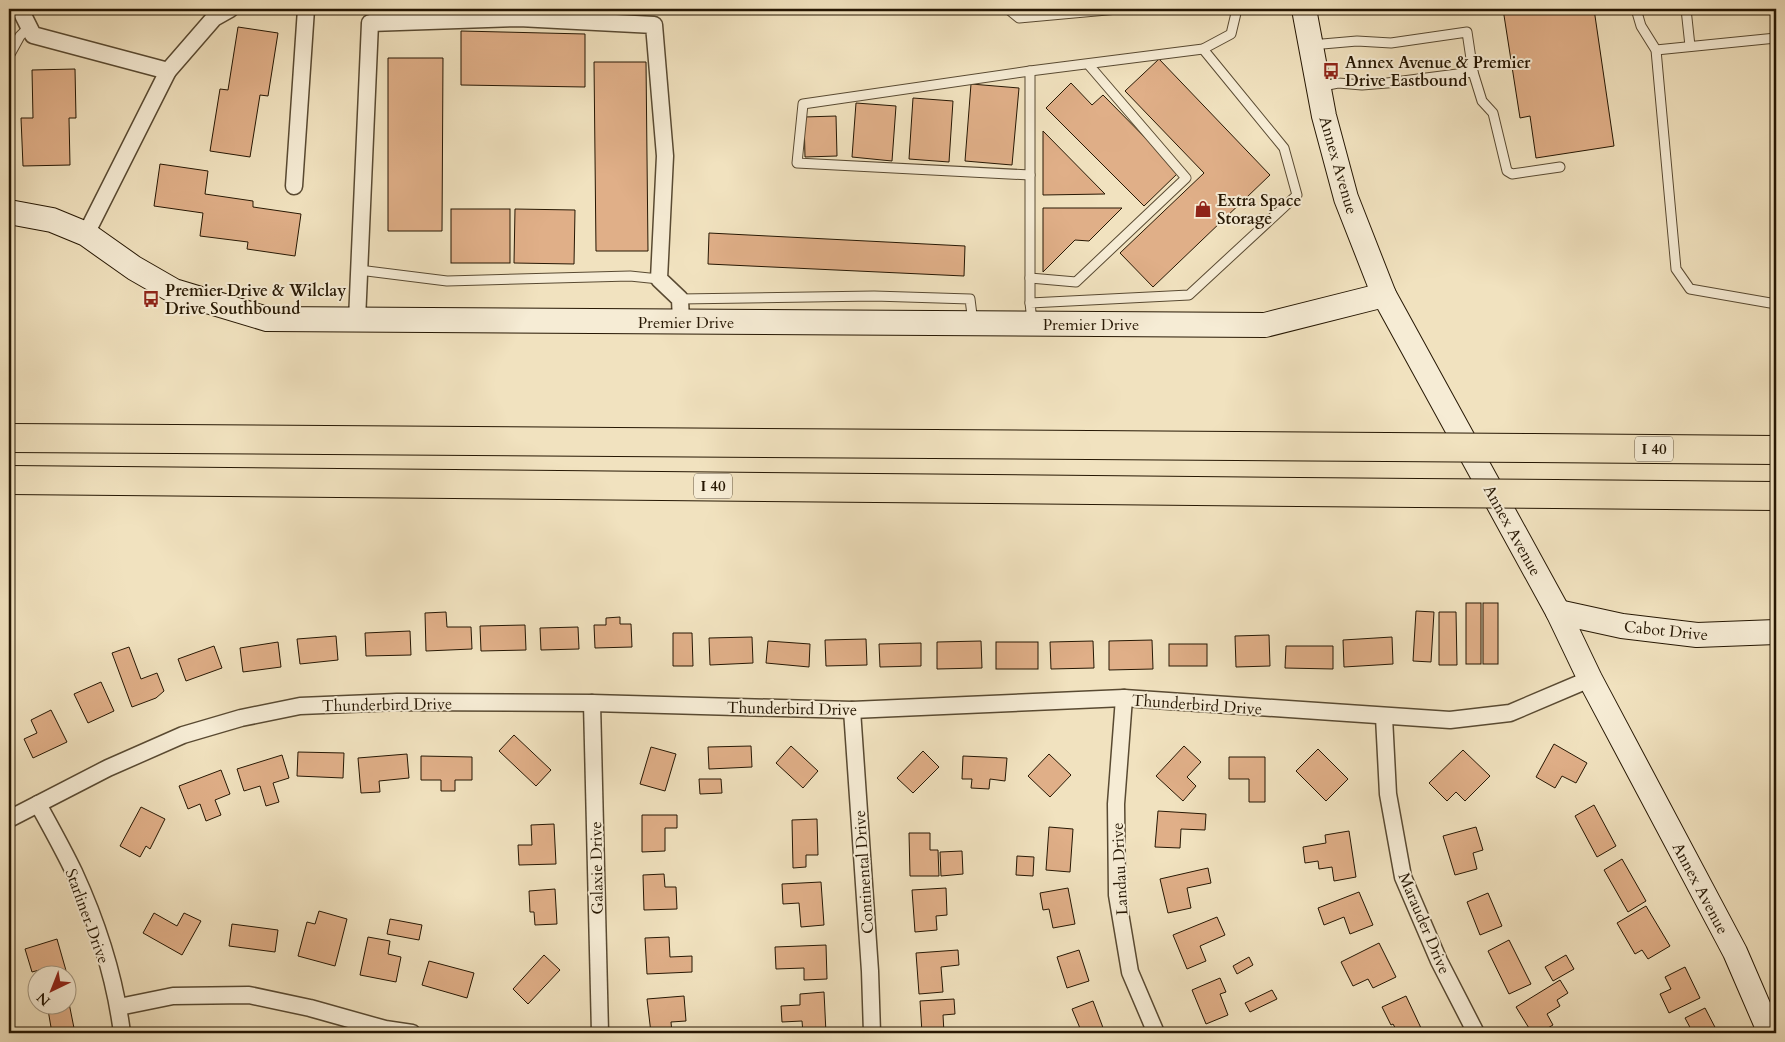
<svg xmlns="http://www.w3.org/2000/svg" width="1785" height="1042" font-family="Cardo,serif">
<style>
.building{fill:#e0af88;stroke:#261703}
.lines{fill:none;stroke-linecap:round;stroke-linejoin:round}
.lane-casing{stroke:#594a32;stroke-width:11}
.street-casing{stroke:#594a32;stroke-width:19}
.secondary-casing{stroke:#261703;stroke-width:26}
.highway-casing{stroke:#261703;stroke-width:30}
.lane{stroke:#f6ecd5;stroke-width:9}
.street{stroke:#f6ecd5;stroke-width:16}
.secondary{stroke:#f6ecd5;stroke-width:24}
.highway{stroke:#f1e2bf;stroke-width:28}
.highway-bridge-casing{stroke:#261703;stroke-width:30;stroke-linecap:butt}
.highway-bridge{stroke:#f1e2bf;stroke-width:28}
.labels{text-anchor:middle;stroke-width:4;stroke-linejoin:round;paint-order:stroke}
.shield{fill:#f6ecd5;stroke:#645742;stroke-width:1}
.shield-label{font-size:15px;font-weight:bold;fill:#261703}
.poi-label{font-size:16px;font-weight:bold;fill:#261703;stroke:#f6ecd5;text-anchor:start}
.street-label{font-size:16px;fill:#261703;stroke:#f6ecd5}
</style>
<rect width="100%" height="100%" fill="#f1e2bf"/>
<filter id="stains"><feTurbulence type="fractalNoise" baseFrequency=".004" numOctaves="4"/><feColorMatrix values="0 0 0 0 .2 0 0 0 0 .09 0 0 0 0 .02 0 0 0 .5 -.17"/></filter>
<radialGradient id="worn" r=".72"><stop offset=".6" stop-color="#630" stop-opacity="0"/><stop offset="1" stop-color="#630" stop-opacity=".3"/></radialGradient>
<g class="building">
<path d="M119,9H155L154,14Z"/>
<path d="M1503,9H1594L1614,146L1536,158L1530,116L1520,118Z"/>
<path d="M238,27L278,33L268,96L260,95L250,157L210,151L220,89L228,90Z"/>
<path d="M461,31L585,34V87L461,85Z"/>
<path d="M388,58H443L442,231H388Z"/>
<path d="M1159,59L1270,175L1153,287L1120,253L1204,173L1125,91Z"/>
<path d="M594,62H646L648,251H596Z"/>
<path d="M75,69L76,118H69L70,165L23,166L21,118H33L32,70Z"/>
<path d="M1071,83L1092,105L1103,95L1179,172L1144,206L1046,108Z"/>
<path d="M971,84L1019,88L1012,165L965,161Z"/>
<path d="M913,98L953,101L949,162L909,159Z"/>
<path d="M856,103L896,106L892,161L852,157Z"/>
<path d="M836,116L837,156L805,157L804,117Z"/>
<path d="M1043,131L1105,194L1043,195Z"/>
<path d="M160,164L208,171L205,194L253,201V207L301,214L295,256L247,249L248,242L200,236L203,213L154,206Z"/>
<path d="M1043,208H1122L1089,241L1075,240L1043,272Z"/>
<rect x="451" y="209" width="59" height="54"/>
<path d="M515,209L575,210L574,264L514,263Z"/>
<path d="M709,233L965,246L964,276L708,264Z"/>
<rect x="1466" y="603" width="15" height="61"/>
<rect x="1483" y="603" width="15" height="61"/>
<path d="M1416,611L1434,612L1431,662L1413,661Z"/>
<path d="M446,612L447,627H471L472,649L426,651L425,613Z"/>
<path d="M1439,612H1456L1457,665H1439Z"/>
<path d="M620,617V624H631L632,647L595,648L594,625H606V618Z"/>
<path d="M525,625L526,650L481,651L480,626Z"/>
<path d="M578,627L579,649L541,650L540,628Z"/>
<path d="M410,631L411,655L366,656L365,633Z"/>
<path d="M673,633H692L693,666H673Z"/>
<path d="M1269,635L1270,666L1236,667L1235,636Z"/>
<path d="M336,636L338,660L300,664L297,639Z"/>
<path d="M752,637L753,663L710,665L709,638Z"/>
<path d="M1392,637L1393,664L1344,667L1343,640Z"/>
<path d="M866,639L867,665L826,666L825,640Z"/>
<path d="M1152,640L1153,669L1109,670V641Z"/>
<path d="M768,641L810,644L809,667L766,663Z"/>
<path d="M981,641L982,668L937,669V642Z"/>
<path d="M1093,641L1094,668L1051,669L1050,642Z"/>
<path d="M278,642L281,667L243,672L240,648Z"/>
<rect x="996" y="642" width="42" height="27"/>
<path d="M921,643V666L880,667L879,644Z"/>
<rect x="1169" y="644" width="38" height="22"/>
<path d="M214,646L222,668L186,681L178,659Z"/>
<path d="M1286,646H1333V669L1285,668Z"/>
<path d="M129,647L141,679L157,673L164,691L156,698L132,707L112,653Z"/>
<path d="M101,682L114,711L88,723L74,694Z"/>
<path d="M51,710L67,742L33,758L24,739L37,733L31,720Z"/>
<path d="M514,735L551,770L536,786L499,751Z"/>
<path d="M1554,744L1587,763L1576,783L1562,776L1555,788L1536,777Z"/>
<path d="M751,746L752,767L709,769L708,747Z"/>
<path d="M791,746L818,771L803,788L776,763Z"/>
<path d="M1184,746L1201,762L1187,777L1196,786L1183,801L1156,776Z"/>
<path d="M651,747L676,754L665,791L640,784Z"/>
<path d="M1318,749L1348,779L1326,801L1296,771Z"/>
<path d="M1463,750L1490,776L1465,801L1456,792L1447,801L1429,783Z"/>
<path d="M923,751L939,767L913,793L897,778Z"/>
<path d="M298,752L344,753L343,778L297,776Z"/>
<path d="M407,754L409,778L379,781L380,792L361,793L358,758Z"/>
<path d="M1049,754L1071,775L1050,797L1028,776Z"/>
<path d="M282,755L289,778L273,783L279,802L266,806L260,786L244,791L237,769Z"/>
<path d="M421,756L472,757V780H455V791H441V780H421Z"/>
<path d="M963,756L1007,758L1005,781L990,779L989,789L971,788L972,779H962Z"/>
<path d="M1229,757H1265V802H1249V779H1229Z"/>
<path d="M221,770L230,794L215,800L221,815L206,821L200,804L188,809L179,786Z"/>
<path d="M699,779H721L722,793L700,794Z"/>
<path d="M1594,805L1616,846L1597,857L1575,816Z"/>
<path d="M141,807L165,819L150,849L146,846L140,857L120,846Z"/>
<path d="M1158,811L1206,814L1205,830L1181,829L1180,848L1155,847Z"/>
<path d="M642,815H677V828H665V851L642,852Z"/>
<path d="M817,819L818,855H806V867L793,868L792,820Z"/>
<path d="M554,824L556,864L519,865L518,845H532L531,825Z"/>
<path d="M1049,827L1073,829L1070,872L1046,870Z"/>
<path d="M1476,827L1483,850L1473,853L1477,869L1455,875L1443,836Z"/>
<path d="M1349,831L1356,877L1334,881L1332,867L1319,869L1318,861L1305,863L1303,847L1326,843L1325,835Z"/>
<path d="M909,833H930V850H938L939,876H910Z"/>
<path d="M962,851L963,874L941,876L940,852Z"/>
<path d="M1017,856L1034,857L1033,876L1016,875Z"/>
<path d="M1622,859L1646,901L1628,912L1604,870Z"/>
<path d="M1208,868L1211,883L1187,888L1191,908L1168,913L1160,879Z"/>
<path d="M664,874L665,887H676L677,909L644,910L643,875Z"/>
<path d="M821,882L824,925L801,927L799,903L783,904L782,884Z"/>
<path d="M946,888L947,915L936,916L937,930L915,932L912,890Z"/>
<path d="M1068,888L1075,924L1053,928L1049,909L1043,910L1040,893Z"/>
<path d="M555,889L557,924L535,925L534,912H530L529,891Z"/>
<path d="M1359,892L1373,925L1350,934L1344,917L1324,925L1318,908Z"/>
<path d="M1488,893L1502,926L1480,935L1467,902Z"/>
<path d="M1646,906L1670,946L1648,959L1642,950L1635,954L1617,923Z"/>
<path d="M319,911L347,919L335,966L298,956L307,922L315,924Z"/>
<path d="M154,913L177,926L184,913L201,921L182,955L143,933Z"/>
<path d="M1217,917L1225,935L1200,946L1206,961L1187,969L1173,935Z"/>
<path d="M390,919L422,925L419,940L387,934Z"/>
<path d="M232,924L278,930L275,952L229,946Z"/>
<path d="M368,937L390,941L388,954L401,957L396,982L360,975Z"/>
<path d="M669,937L670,957L692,956V972L647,974L645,938Z"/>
<path d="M57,939L67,974H44L43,969L32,972L25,949Z"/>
<path d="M1509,940L1531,984L1509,994L1488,951Z"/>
<path d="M1379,943L1396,977L1373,988L1368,979L1353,986L1341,962Z"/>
<path d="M826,945L827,979L804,980V968L776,969L775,947Z"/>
<path d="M958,950L959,965L941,967L943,992L919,994L916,953Z"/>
<path d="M1079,950L1089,981L1067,988L1057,957Z"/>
<path d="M544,955L560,970L528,1004L513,989Z"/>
<path d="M1566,955L1574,969L1553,981L1545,967Z"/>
<path d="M1249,957L1253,965L1237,974L1233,966Z"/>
<path d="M429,961L474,973L467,998L422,985Z"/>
<path d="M1685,967L1700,998L1669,1013L1660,994L1671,989L1665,977Z"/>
<path d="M1220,978L1226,992L1220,994L1228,1015L1206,1024L1192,990Z"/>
<path d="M1560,980L1568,993L1557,1000L1560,1006L1547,1014L1553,1025L1539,1033H1532L1516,1007Z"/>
<path d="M1272,990L1277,999L1250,1012L1245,1003Z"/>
<path d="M824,992L826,1033H803L802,1021L782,1022L781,1006L800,1005V994Z"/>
<path d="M684,996L686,1021L671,1022L672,1033H651L647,999Z"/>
<path d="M1406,996L1421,1028L1410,1033H1398L1393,1024L1391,1025L1382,1007Z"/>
<path d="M68,998L75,1033H52L47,1004H68Z"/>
<path d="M954,999L955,1014L943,1015L944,1033H922L920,1001Z"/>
<path d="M1093,1001L1105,1033H1082L1072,1009Z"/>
<path d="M1705,1008L1718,1033H1693L1685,1018Z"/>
</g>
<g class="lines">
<g class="lane-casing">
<g id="lane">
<path d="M1008,9L1019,18L1118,9"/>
<path d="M1636,9L1641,26L1656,50L1676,269L1690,289L1776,304"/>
<path d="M1686,9L1690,46"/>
<path d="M1311,45L1357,41L1391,43L1467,32L1473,72L1482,101L1493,113L1507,171L1512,174L1560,167"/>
<path d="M1656,50L1776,38"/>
<path d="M9,56L20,36L29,27"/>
<path d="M1088,64L1186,178L1076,282L1030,278V71L1203,49L1231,34L1237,9"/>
<path d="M1030,71L803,104L797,163L1030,175"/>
<path d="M1318,87L1338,83L1362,85L1387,83L1473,72"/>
<path d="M359,270L447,281L630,276L659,279"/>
<path d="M680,299L874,296L970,299L973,323"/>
<path d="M1030,303V278"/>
<path d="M1032,321L1030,303L1189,295L1297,195L1284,148L1203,49"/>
</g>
</g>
<g class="street-casing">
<g id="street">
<path d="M20,9L33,35L168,71"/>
<path d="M294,186L306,9"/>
<path d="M86,234L168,71L214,18L230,9"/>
<path d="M357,320L370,23L519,18L654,25L665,156L659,279L680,299L681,322"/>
<path d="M1124,698L1116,804L1117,895L1130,972L1156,1033"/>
<path d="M592,703L600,1033"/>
<path d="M852,710L870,971L872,1033"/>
<path d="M1384,717L1388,794L1403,877L1439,961L1476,1033"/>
<path d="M38,804C50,826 63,849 74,872C97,922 115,978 122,1033"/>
<path d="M9,819L108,768L183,735L241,718L300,706L397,702L592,703L852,710L1124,698L1450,720L1510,713L1590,679"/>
<path d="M119,1007L173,996L249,995L310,1008L385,1029L412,1033"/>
</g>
</g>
<g class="secondary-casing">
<g id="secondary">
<path d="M1304,9L1324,116L1346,198L1384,295L1558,612L1590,679L1735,952L1770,1033"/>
<path d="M9,212L52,220L86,234L134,268L174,291L267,319L1265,325L1384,295"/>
<path d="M1558,612L1622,626L1697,635L1776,632"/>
</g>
</g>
<g class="highway-casing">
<g id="highway">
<path d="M9,438L1387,447"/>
<path d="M1532,448L1776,450"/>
<path d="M9,480L1418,493"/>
<path d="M1555,494L1776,496"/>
</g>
</g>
<use href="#lane" class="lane"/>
<use href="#street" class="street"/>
<use href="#secondary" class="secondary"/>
<use href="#highway" class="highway"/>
<g class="highway-bridge-casing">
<g id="highway-bridge">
<path d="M1387,447L1532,448"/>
<path d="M1418,493L1555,494"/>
</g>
</g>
<use href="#highway-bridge" class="highway-bridge"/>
</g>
<defs>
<g id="bus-bare" transform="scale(1.35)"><path d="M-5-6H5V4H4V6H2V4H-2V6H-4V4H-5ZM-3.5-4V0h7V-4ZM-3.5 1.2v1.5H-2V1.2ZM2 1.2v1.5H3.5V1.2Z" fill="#8f2418" stroke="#f6ecd5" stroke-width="2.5" paint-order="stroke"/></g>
<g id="shop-bare" transform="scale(1.35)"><path d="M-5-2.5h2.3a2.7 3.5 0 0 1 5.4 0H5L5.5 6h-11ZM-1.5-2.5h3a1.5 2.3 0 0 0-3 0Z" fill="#8f2418" stroke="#f6ecd5" stroke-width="2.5" paint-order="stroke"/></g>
</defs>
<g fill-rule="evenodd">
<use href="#bus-bare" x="1331" y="71"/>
<use href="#shop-bare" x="1203" y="209"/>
<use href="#bus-bare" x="151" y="299"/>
</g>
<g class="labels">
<g class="shield">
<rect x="1635" y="436.5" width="38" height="25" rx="4"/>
<rect x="694" y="473.5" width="38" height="25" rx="4"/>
</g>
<g class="shield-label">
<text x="1654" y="454">I 40</text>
<text x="713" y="491">I 40</text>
</g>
<g class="poi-label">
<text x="1345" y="68">Annex Avenue &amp; Premier<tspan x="1345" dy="18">Drive Eastbound</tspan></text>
<text x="1217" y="206">Extra Space<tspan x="1217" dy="18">Storage</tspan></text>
<text x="165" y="296">Premier Drive &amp; Wilclay<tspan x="165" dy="18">Drive Southbound</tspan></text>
</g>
<g class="street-label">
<text transform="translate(1339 165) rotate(74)" y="6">Annex Avenue</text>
<text x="686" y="328">Premier Drive</text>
<text x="1091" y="330">Premier Drive</text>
<text transform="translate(1513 530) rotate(61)" y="6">Annex Avenue</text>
<text transform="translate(1666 630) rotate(6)" y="6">Cabot Drive</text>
<text transform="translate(387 704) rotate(-1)" y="6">Thunderbird Drive</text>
<text transform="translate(1197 704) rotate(4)" y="6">Thunderbird Drive</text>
<text transform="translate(792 708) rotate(1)" y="6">Thunderbird Drive</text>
<text transform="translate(596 868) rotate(-91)" y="6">Galaxie Drive</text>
<text transform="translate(1119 869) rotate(-93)" y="6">Landau Drive</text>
<text transform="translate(863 872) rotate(-94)" y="6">Continental Drive</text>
<text transform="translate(1701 888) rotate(62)" y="6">Annex Avenue</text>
<text transform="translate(88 916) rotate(70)" y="6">Starliner Drive</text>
<text transform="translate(1425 923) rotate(67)" y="6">Marauder Drive</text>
</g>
</g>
<rect width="1785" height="1042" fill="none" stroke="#f1e2bf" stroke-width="30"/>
<rect x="10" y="10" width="1765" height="1022" fill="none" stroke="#261703" stroke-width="2.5"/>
<rect x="15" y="15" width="1755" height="1012" fill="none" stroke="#261703"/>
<g transform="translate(52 990) rotate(223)"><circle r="24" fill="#f6ecd5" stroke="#a39781"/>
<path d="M0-4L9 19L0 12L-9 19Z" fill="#8f2418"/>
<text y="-8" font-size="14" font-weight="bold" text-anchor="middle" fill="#261703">N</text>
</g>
<rect width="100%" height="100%" filter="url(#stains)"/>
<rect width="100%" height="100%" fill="url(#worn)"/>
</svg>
